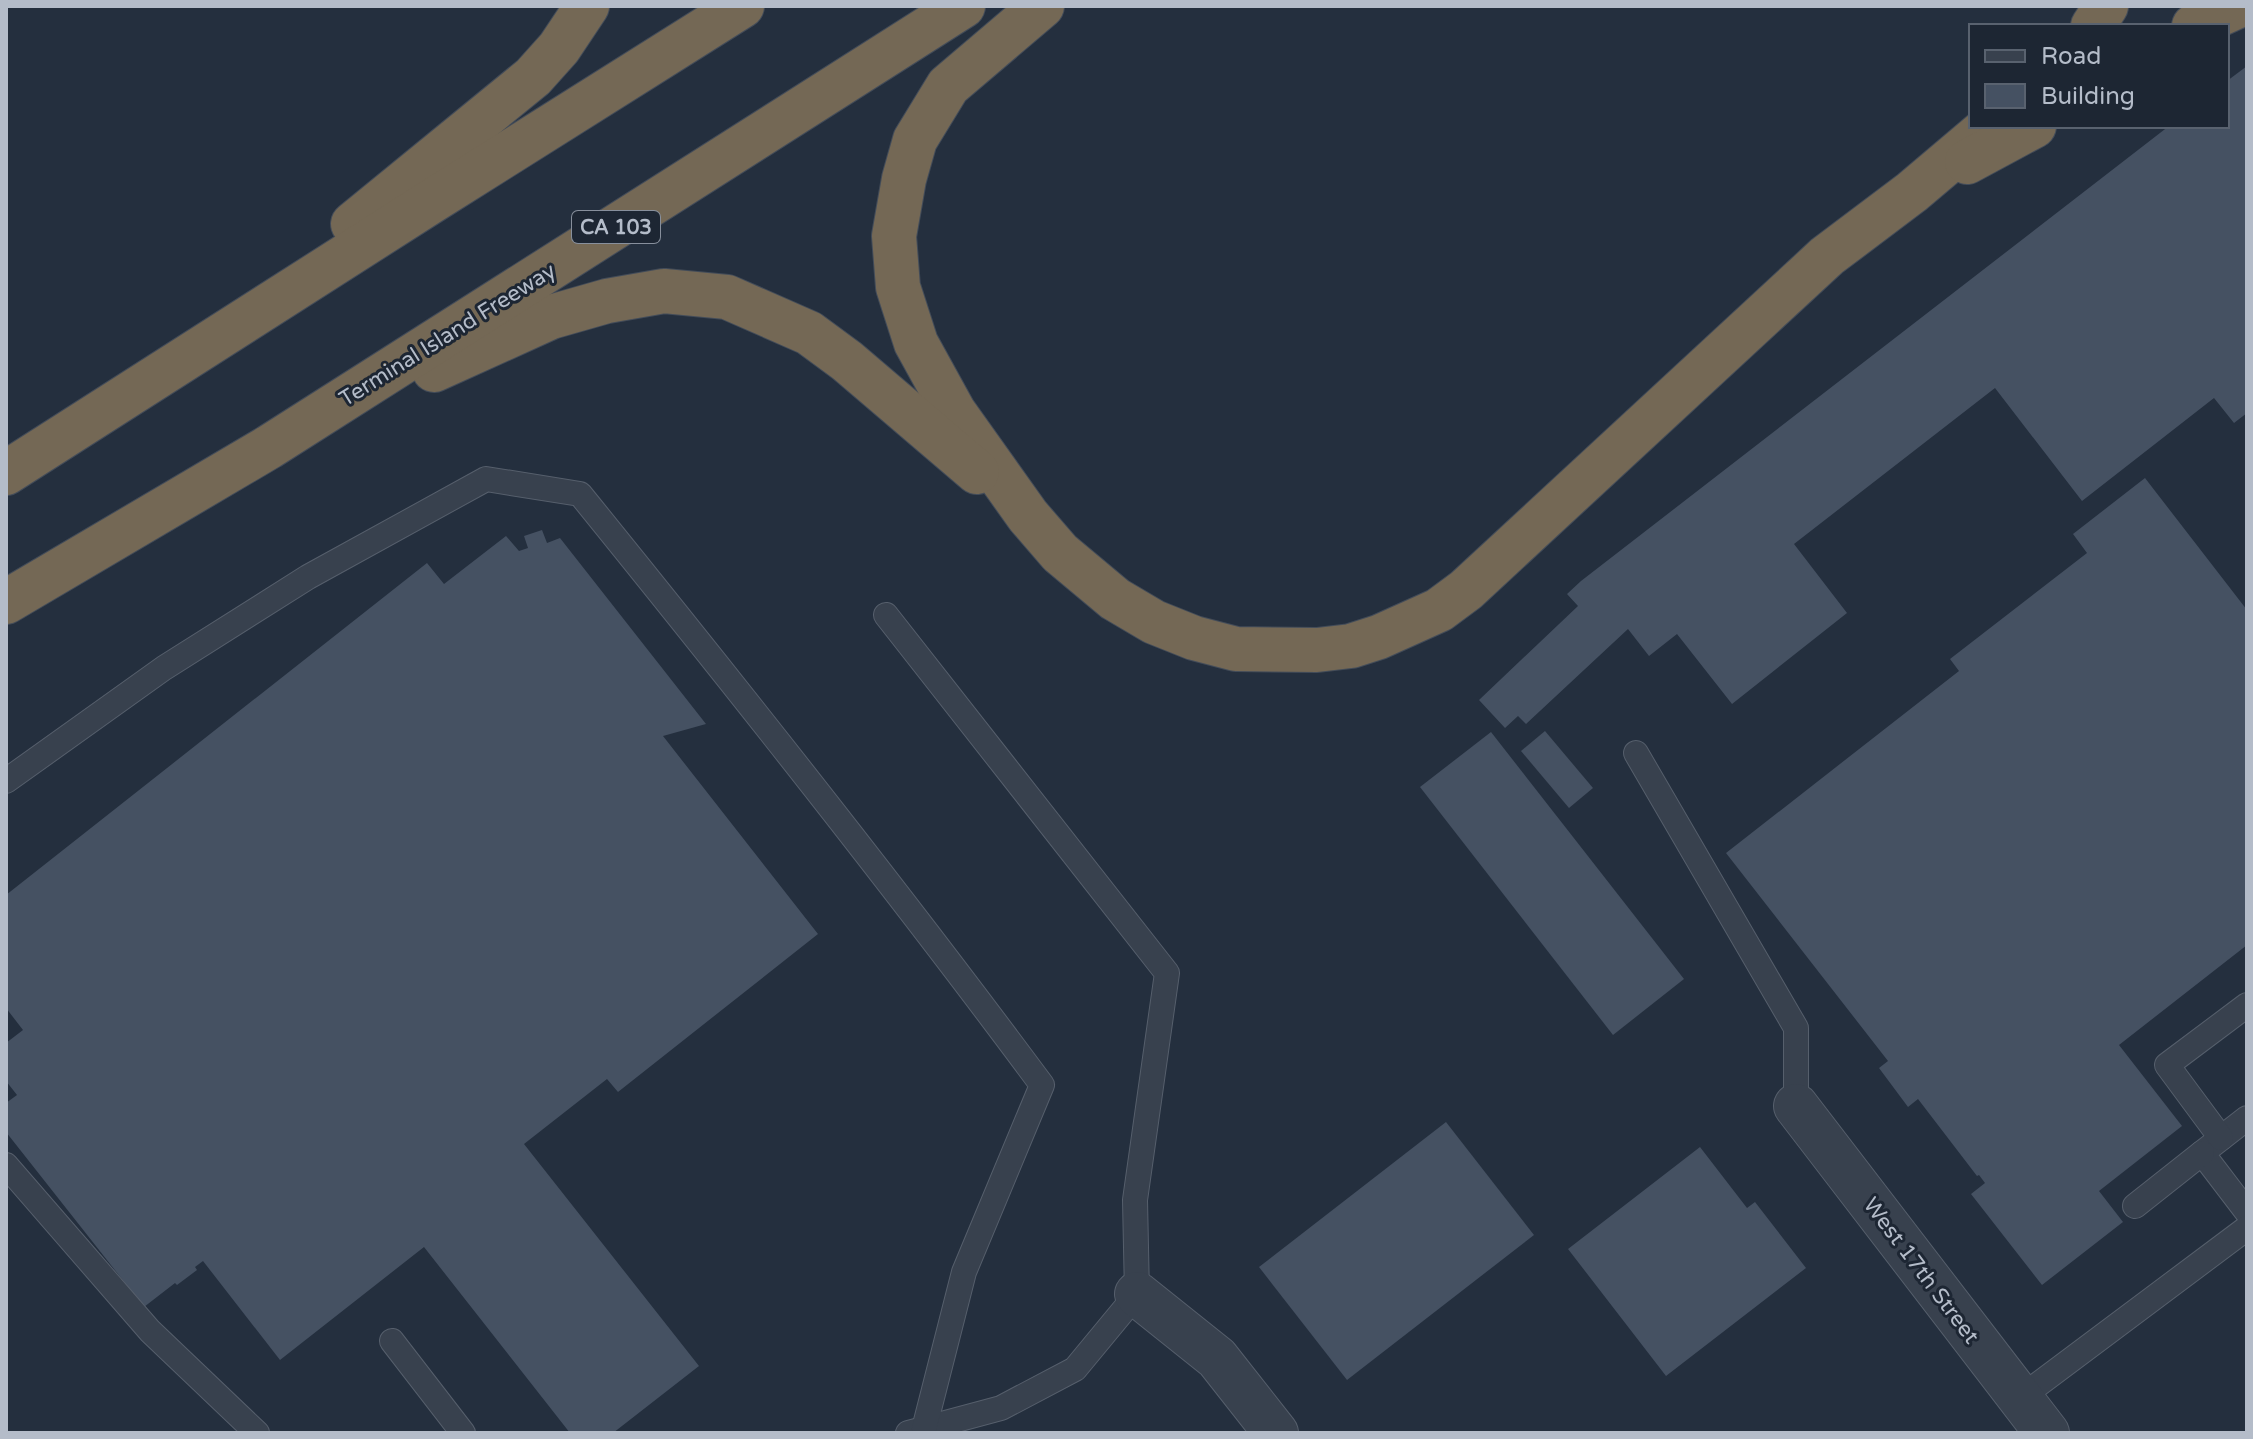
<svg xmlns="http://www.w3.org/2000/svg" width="2253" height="1439" font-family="'Varela Round',sans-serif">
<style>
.building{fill:#455162}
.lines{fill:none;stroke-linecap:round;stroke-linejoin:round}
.lane-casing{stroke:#565f6c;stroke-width:26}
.street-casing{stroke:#565f6c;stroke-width:46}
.highway-casing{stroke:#434c59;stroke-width:46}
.lane{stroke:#38414e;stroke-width:24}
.street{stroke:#38414e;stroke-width:44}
.highway{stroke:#746855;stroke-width:44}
.labels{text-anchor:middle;stroke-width:6;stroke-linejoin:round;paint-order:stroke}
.shield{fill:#1d2633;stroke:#878f9c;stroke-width:2}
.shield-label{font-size:20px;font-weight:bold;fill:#b4bcc9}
.street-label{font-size:22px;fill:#b4bcc9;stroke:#1d2633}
</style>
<rect width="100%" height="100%" fill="#242f3e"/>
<g class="building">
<path d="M2247,66V413L2234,423L2214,398L2082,501L1995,388L1794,544L1847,613L1732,704L1677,634L1649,656L1628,629L1526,724L1518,716L1505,728L1479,700L1578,606L1567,594L1581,581L2169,126H2227V81Z"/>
<path d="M2145,478L2247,610V945L2119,1045L2182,1126L2099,1191L2123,1222L2042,1285L1971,1194L1985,1183L1979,1175L1977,1176L1918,1099L1908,1107L1879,1068L1888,1061L1726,853L1959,671L1950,659L2087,553L2073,534Z"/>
<path d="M542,530L547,543L560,538L706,724L663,736L818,934L618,1092L607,1079L524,1144L699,1366L613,1433H570L424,1247L280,1360L203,1261L195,1267L197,1270L177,1285L175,1283L144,1307L6,1132V1103L17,1095L6,1081V1043L23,1030L6,1008V895L427,563L444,584L506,536L519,551L528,548L524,536Z"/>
<path d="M1545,731L1593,788L1569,808L1521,751Z"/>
<path d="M1491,732L1684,979L1613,1035L1420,787Z"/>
<path d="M1446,1122L1534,1235L1347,1380L1259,1267Z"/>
<path d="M1700,1147L1747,1208L1755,1202L1806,1268L1666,1376L1568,1249Z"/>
</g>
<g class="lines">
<g class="lane-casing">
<g id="lane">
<path d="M886,615L1167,973L1135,1200L1137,1294L1075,1369L1001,1408L908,1433"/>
<path d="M1636,753L1796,1028V1106"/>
<path d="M6,781L164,668L308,577L486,479L580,494C738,689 893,884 1042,1085L964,1272L924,1429"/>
<path d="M2247,1118L2202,1153L2247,1212"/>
<path d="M2221,1138L2167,1065L2247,1005"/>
<path d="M6,1165L150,1331L257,1433"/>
<path d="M2135,1206L2202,1153"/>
<path d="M392,1341L463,1433"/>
<path d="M2020,1398L2247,1228"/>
</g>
</g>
<g class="street-casing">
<g id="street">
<path d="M1796,1106L2047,1433"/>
<path d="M1137,1294L1217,1358L1276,1433"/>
</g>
</g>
<g class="highway-casing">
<g id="highway">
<path d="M1042,6L948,86L915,140L904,179L894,236L898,287L916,343L954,412L1028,516L1060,553L1115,599L1154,622L1194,638L1236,649L1317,650L1351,646L1379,637L1439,610L1466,590L1827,256L1912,192L1990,126"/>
<path d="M2093,26L2106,6"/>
<path d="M2194,26L2238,6"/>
<path d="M1967,162L2034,126"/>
<path d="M353,224L533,77L559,48L587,6"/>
<path d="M434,370L551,317L607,301L664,291L727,297L809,333L847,361L977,472"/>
<path d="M6,473L432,201L742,6"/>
<path d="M6,602L269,447L963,6"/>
</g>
</g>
<use href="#lane" class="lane"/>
<use href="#street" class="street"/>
<use href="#highway" class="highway"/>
</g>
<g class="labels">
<rect class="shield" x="572" y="211" width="88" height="32" rx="6"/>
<g class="shield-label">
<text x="616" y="234">CA 103</text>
</g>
<g class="street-label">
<text transform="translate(447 334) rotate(-32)" y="8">Terminal Island Freeway</text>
<text transform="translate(1922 1270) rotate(53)" y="8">West 17th Street</text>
</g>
</g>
<rect width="2253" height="1439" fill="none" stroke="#b4bcc9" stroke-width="16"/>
<rect x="1969" y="24" width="260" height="104" fill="#1d2633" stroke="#59626f" stroke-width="2"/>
<rect x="1985" y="50" width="40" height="12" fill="#38414e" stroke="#59626f" stroke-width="2"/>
<text x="2041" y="64" font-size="24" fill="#b4bcc9">Road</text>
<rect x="1985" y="84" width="40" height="24" fill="#455162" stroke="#59626f" stroke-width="2"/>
<text x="2041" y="104" font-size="24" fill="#b4bcc9">Building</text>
</svg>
